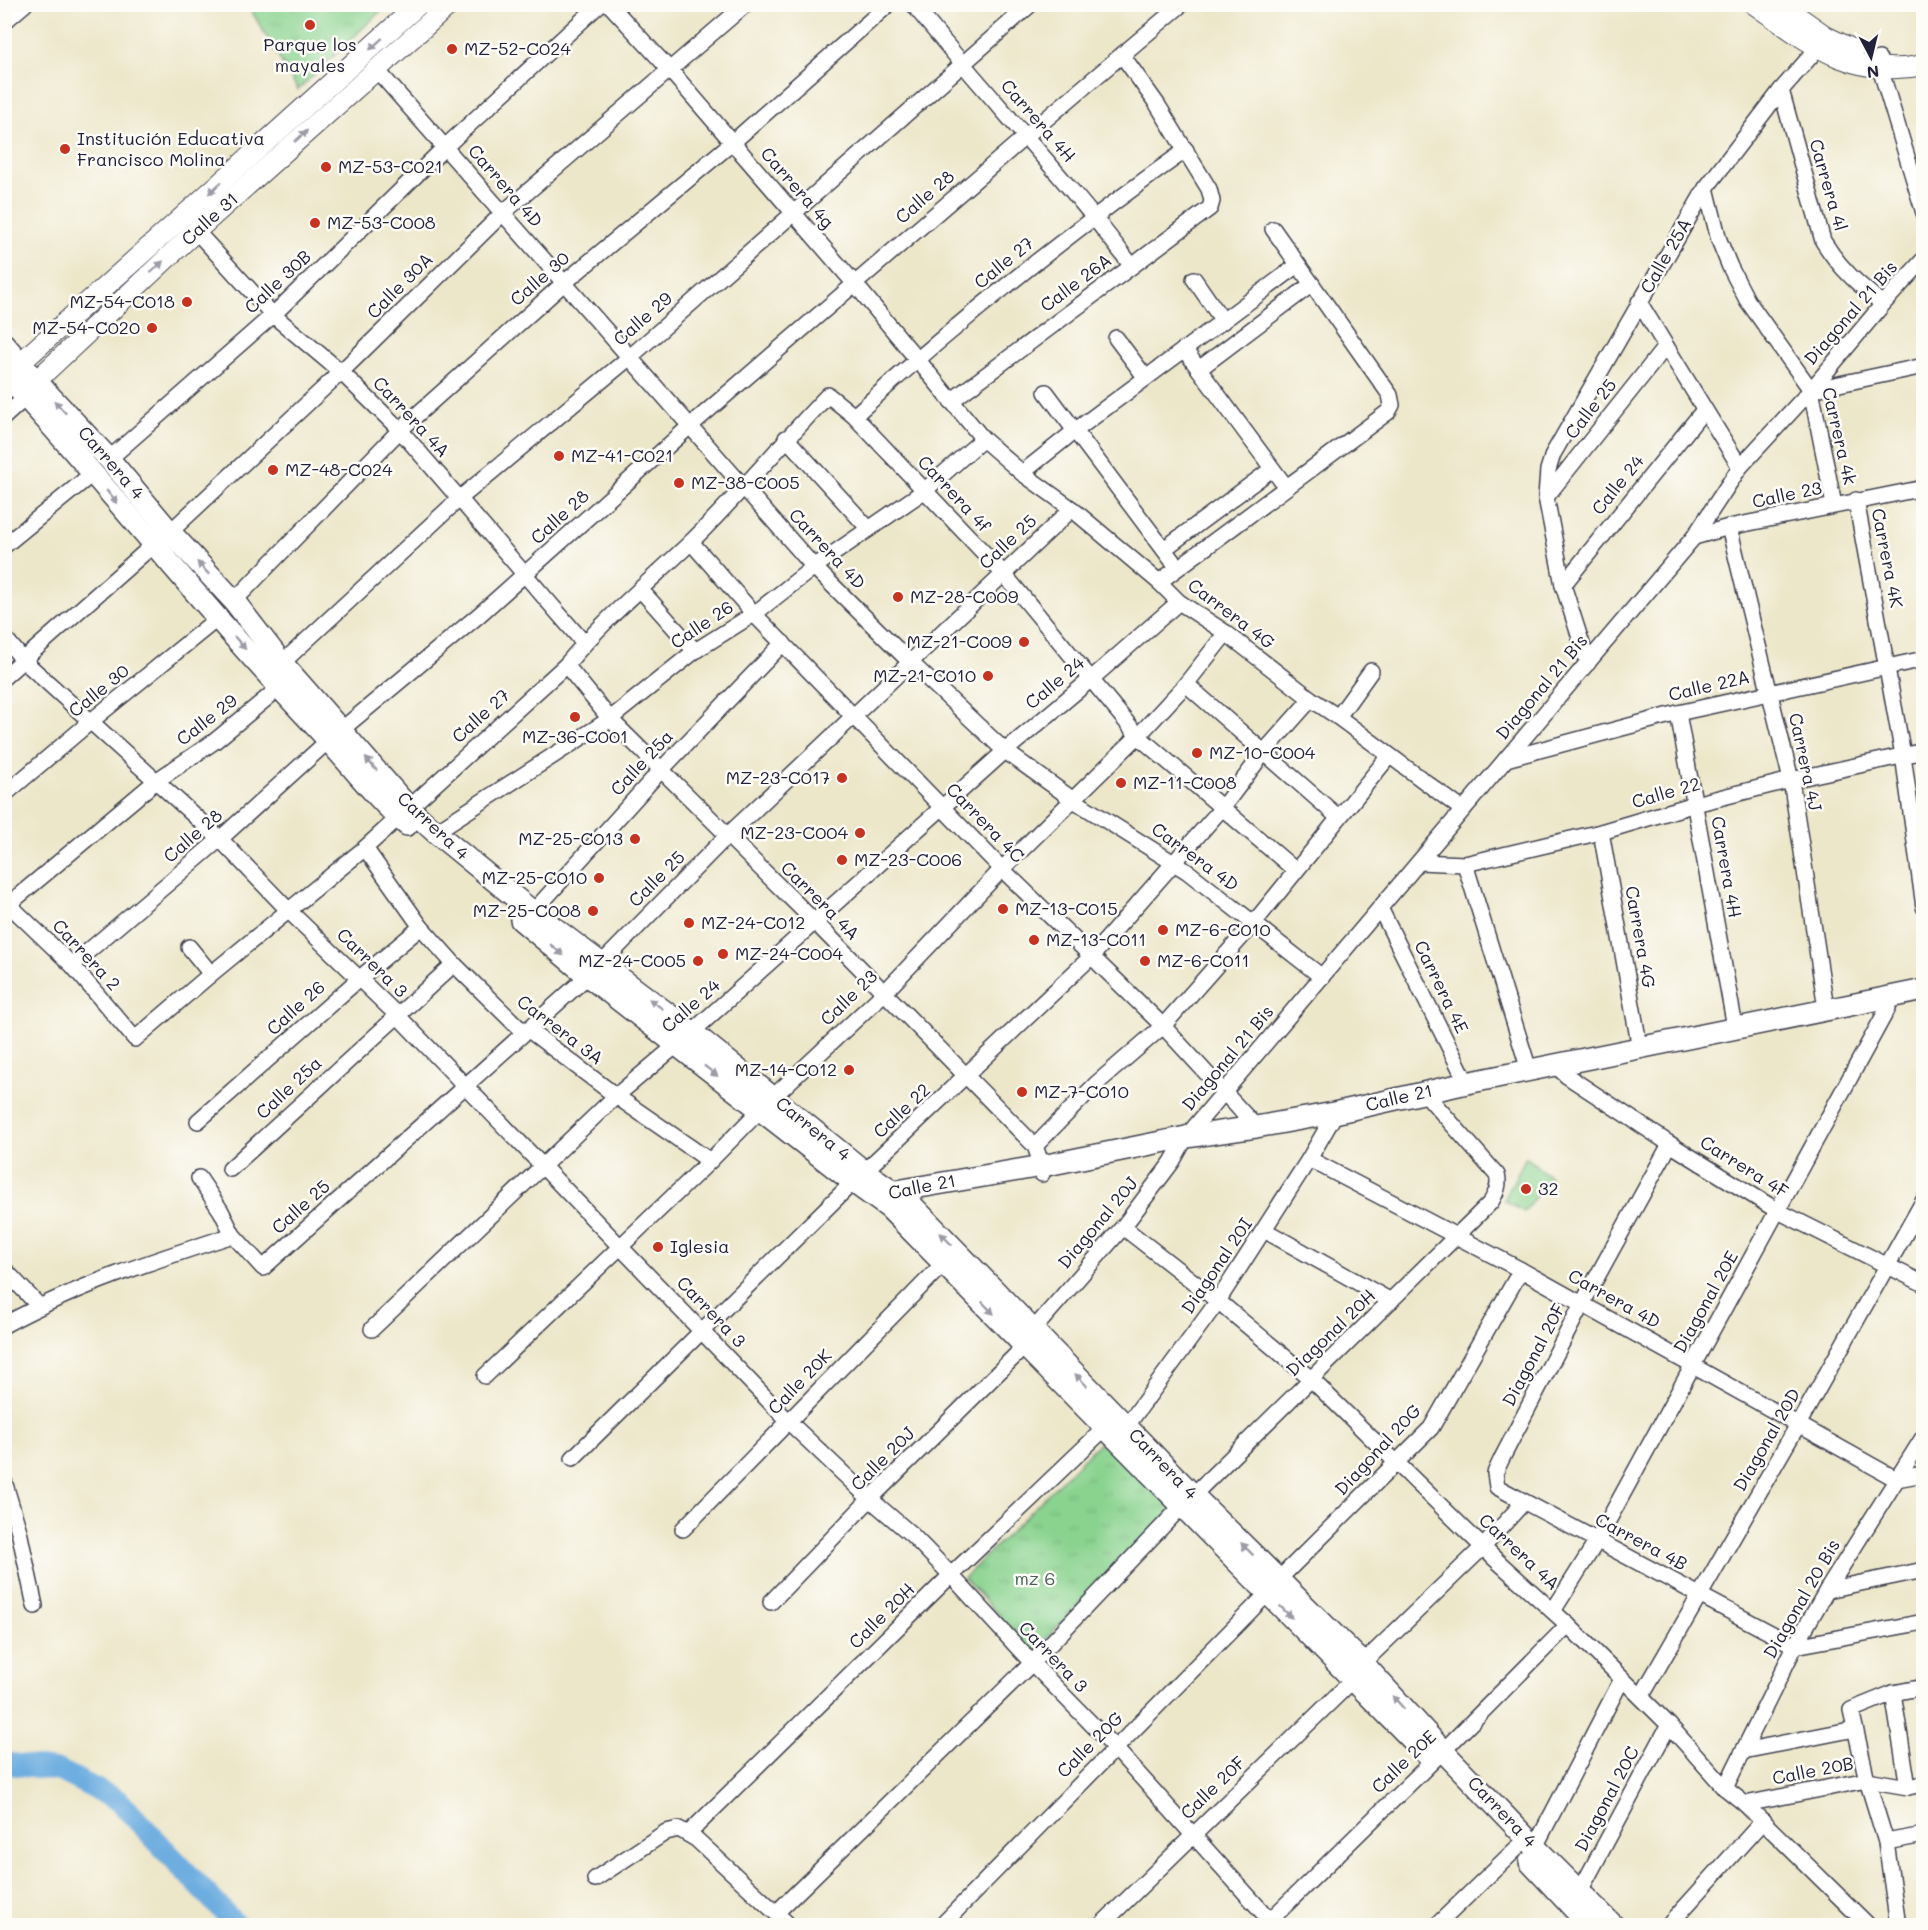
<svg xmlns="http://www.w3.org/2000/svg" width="1928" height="1930" font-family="Mali,sans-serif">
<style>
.green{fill:#8ad38f;stroke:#567a65;stroke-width:1.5}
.park{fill:url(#park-tufts);stroke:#567a65;stroke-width:1.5}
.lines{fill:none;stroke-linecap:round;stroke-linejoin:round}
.river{stroke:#6dade0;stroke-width:22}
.minor-casing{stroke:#404050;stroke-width:18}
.tertiary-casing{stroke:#404050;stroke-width:22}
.secondary-casing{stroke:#404050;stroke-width:24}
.minor{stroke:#fff;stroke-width:15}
.tertiary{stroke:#fff;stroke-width:20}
.secondary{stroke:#fff;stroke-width:21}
.oneway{fill:#9c9ca7}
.poi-dot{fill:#c8321e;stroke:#fdfcf7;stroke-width:2}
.labels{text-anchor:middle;stroke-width:5;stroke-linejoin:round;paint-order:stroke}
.poi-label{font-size:18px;fill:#22223b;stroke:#fdfcf7;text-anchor:start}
.street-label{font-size:18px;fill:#22223b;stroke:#fdfcf7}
.park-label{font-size:18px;fill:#466058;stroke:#fdfcf7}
</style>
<defs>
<pattern id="park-tufts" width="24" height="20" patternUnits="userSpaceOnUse" patternTransform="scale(1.5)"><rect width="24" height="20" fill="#8ad38f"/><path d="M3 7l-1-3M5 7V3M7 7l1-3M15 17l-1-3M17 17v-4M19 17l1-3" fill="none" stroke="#77b57c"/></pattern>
</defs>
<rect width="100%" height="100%" fill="#fdfcf7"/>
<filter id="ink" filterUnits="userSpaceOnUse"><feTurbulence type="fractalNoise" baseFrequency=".0167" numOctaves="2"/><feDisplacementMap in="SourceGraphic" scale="12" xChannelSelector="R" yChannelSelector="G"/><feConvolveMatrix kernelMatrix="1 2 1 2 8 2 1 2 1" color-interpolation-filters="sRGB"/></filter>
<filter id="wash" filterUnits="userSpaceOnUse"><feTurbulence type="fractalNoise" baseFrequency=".008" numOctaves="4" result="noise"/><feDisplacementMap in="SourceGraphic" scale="24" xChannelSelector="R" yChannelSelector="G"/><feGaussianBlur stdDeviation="1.35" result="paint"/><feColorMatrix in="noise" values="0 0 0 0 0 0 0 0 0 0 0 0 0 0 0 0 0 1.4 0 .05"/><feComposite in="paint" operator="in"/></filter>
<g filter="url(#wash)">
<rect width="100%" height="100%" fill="#ede7ca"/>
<path class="green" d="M1526,1157L1550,1177L1524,1212L1504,1200Z"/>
<g class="park">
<path d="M248,5H387L298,90Z"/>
<path d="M1106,1436L1174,1508L1033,1652L964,1578Z"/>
</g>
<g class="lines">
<path class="river" d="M4,1763L60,1771L119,1801L237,1926"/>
</g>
</g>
<g filter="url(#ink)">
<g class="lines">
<g class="minor-casing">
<g id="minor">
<path d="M609,4L669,69L855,284L983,439L1022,473L1072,509L1159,582L1179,602L1226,633L1311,699L1338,717L1463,810"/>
<path d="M913,4C984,93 1063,174 1131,265"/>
<path d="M4,22L25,4"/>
<path d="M1879,59L1880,68L1924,213"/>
<path d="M376,69L814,567L910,662L1005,751L1072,799L1188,872L1322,977"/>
<path d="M1781,90L1823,241C1840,269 1858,284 1883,304"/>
<path d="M1706,188L1719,240L1730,267L1747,300L1811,390L1834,505"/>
<path d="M196,231L273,315L341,372L400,430L584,643"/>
<path d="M1194,279L1223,321"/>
<path d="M1639,302L1740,467"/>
<path d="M1116,338L1146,378"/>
<path d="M1184,349L1286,487"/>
<path d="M1199,369L1312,284"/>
<path d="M1811,390L1924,366"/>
<path d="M1046,392L1177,567"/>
<path d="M951,401L1210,208L1212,201L1209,189L1157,104L1122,55"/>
<path d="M854,416C959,320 1071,232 1186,150"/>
<path d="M4,417L26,397"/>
<path d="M786,438L869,529"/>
<path d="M109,459L273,315L445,147L600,4"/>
<path d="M1022,473L1076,430L1298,265"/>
<path d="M1546,497L1666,346"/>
<path d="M1856,500L1903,755L1924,907"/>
<path d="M1729,527L1791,780L1826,1008"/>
<path d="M170,532L341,372L503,213L746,4"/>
<path d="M1694,537L1729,527L1924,488"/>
<path d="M691,542L754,614L1002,869L1163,1026L1256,1127"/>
<path d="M4,546L92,474"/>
<path d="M1164,549L1272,469"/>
<path d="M1159,582L1388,412L1392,405L1390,395L1273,229"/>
<path d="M1563,585L1704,410"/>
<path d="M640,589L695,651"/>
<path d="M234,601L400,430L564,283L733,142L889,4"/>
<path d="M4,637L24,661L220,839L289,911L397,1015L789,1422L870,1499L912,1535L951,1575L1032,1663L1115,1748L1275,1926"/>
<path d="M282,663L459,499L630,357L1031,4"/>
<path d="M1588,663L1563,585L1546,497L1548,470L1553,454L1706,188L1781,90L1824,41"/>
<path d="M566,665L610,719L815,922L1035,1146L1042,1166V1174"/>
<path d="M4,677L153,545"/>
<path d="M1186,684L1338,817"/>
<path d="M1678,713L1735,1027"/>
<path d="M1338,717L1371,671"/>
<path d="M1506,759L1678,713L1924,659"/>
<path d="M4,795L90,722L218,618"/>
<path d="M435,832L610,719L695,651L754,614L814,567L924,491L983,439"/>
<path d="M1601,832L1640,1049"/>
<path d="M365,848L421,927L454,964L519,1028L529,1030L616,1096L710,1161"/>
<path d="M1419,862L1465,864L1601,832L1695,804L1791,780L1924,751"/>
<path d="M1465,864L1529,1070"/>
<path d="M4,900L72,965L135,1039L211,974L365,848L566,665C603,620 648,583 690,543C738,496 781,444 828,395L854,416L1003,573L1138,736L1295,870"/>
<path d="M9,904L156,781L215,741L279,688"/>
<path d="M1380,908L1467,1083"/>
<path d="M533,912L661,770L783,643"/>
<path d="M189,947L211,974"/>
<path d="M72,965L220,839L329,740L479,615L690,426L1026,136L1182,4"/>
<path d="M1555,1065L1567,1076L1670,1144L1778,1211L1924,1284"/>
<path d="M198,1121L360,978L421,927"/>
<path d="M1670,1144L1582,1304L1502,1458L1495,1473L1497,1487L1795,1646L1924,1622"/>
<path d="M1035,1146L1096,1084L1163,1026L1253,924L1389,756"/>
<path d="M1309,1159L1521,1270L1896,1479L1924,1474"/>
<path d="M230,1169L454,964"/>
<path d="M199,1178L221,1211L233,1235L263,1268L602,963L727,836L1072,509"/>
<path d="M1123,1227L1218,1301L1311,1379L1494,1558L1568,1625L1669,1725L1725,1788L1745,1804L1869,1926"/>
<path d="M1264,1230L1391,1301"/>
<path d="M4,1269L39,1306"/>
<path d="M4,1325C75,1286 155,1260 233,1235"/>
<path d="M372,1329L616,1096L692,1032L1005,751L1090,680L1179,602"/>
<path d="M1033,1330L1123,1227L1172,1162L1186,1137L1694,537L1740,467L1811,390L1883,304L1924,259"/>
<path d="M485,1376L710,1161L773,1097L884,993L1002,869L1138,736L1186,684L1226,633"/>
<path d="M1126,1427L1218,1301L1309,1159L1331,1121L1334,1113"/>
<path d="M573,1458L853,1182L1092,956L1222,808L1264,752L1311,699"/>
<path d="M4,1481L19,1531L35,1606"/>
<path d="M683,1529L944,1263"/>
<path d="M1278,1580L1431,1428L1521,1270"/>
<path d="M1827,1590L1924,1570"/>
<path d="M771,1602L870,1499L1025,1346"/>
<path d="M1553,1611L1597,1541L1888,1008"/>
<path d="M1363,1663L1483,1547L1523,1503"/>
<path d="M1893,1693L1908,1787"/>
<path d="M1641,1697L1799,1423L1924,1200"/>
<path d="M1743,1751L1855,1729"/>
<path d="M1725,1788L1795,1646L1827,1590L1924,1436"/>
<path d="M1745,1804L1867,1780L1908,1787L1924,1784"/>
<path d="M688,1834L951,1575L1106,1427"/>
<path d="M1886,1842L1924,1835"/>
<path d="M1535,1847L1622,1679"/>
<path d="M595,1879L666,1832L679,1829L696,1839L790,1926"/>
<path d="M1580,1891L1669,1725"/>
<path d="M777,1912L1032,1663L1182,1506L1491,1202C1496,1193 1500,1185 1497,1175L1431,1100"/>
<path d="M941,1926L1268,1593"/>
<path d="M1100,1926L1354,1679"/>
<path d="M1264,1926L1443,1751L1568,1625"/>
<path d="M1436,1926L1517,1848"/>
<path d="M1668,1926L1763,1821"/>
<path d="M1898,1926L1886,1842L1867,1780L1851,1710L1893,1693L1924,1687"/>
</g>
</g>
<g class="tertiary-casing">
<g id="tertiary">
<path d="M1754,4C1808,42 1853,80 1924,65"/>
<path d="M1780,4L1827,37L1854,50"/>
<path d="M8,374L419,4"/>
<path d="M28,394L36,381L196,231L450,4"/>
</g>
</g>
<g class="secondary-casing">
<g id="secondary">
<path d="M4,344L36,381L109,459L170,532L234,601L282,663L409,808L435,832L533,912L692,1032L865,1172L909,1202L1193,1495L1363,1663L1443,1751L1535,1847L1614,1926"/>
<path d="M4,373C111,490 209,614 317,728C347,760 374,797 407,825"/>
<path d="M521,920L588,976L853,1182L889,1208L1429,1757"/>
<path d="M885,1193L1042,1166L1186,1137L1256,1127L1334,1113L1467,1083L1924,990"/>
<path d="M1530,1862L1590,1926"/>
</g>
</g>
<use href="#minor" class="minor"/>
<use href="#tertiary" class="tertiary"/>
<use href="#secondary" class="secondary"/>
</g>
<defs><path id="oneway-solid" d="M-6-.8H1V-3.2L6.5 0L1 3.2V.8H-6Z" transform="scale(1.5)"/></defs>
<g class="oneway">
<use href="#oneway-solid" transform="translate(376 44) rotate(138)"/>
<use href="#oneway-solid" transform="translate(301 136) rotate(-42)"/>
<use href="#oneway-solid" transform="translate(215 188) rotate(138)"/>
<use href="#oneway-solid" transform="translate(157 267) rotate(-43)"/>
<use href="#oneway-solid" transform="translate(60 407) rotate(-133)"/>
<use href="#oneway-solid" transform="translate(112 497) rotate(50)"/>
<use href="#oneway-solid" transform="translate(203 568) rotate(-133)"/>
<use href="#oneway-solid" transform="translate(240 643) rotate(49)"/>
<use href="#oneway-solid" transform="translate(371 764) rotate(-131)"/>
<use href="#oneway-solid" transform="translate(557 950) rotate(40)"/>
<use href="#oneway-solid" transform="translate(656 1004) rotate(-143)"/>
<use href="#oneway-solid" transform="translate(711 1071) rotate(38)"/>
<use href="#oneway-solid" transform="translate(946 1239) rotate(-134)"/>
<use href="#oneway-solid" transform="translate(988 1308) rotate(46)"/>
<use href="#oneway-solid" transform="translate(1081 1380) rotate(-134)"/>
<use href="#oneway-solid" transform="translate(1247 1549) rotate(-135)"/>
<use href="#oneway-solid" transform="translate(1286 1612) rotate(45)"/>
<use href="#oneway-solid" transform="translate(1398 1702) rotate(-132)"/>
</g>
</g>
<g class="poi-dot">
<circle cx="310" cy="25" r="6"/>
<circle cx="452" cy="49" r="6"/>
<circle cx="65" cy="149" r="6"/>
<circle cx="326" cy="167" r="6"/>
<circle cx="315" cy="223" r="6"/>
<circle cx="187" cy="302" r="6"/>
<circle cx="152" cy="328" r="6"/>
<circle cx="559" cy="456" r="6"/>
<circle cx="273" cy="470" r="6"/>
<circle cx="679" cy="483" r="6"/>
<circle cx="898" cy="597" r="6"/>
<circle cx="1024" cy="642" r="6"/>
<circle cx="988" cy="676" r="6"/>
<circle cx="575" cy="717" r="6"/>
<circle cx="1197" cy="753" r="6"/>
<circle cx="842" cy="778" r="6"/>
<circle cx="1121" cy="783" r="6"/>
<circle cx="860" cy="833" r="6"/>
<circle cx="635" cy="839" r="6"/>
<circle cx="842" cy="860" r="6"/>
<circle cx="599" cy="878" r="6"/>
<circle cx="1003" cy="909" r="6"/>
<circle cx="593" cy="911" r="6"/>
<circle cx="689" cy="923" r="6"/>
<circle cx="1163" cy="930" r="6"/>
<circle cx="1034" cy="940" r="6"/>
<circle cx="723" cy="954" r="6"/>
<circle cx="698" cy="961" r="6"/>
<circle cx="1145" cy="961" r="6"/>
<circle cx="849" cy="1070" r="6"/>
<circle cx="1022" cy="1092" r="6"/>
<circle cx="1526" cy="1189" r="6"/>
<circle cx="658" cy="1247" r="6"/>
</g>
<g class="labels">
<g class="poi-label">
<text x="310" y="51" text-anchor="middle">Parque los<tspan x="310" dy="21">mayales</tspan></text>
<text x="464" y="55">MZ-52-C024</text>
<text x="77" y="145">Institución Educativa<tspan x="77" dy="21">Francisco Molina</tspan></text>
<text x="338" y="173">MZ-53-C021</text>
<text x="327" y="229">MZ-53-C008</text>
<text x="175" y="308" text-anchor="end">MZ-54-C018</text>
<text x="140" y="334" text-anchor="end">MZ-54-C020</text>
<text x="571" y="462">MZ-41-C021</text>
<text x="285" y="476">MZ-48-C024</text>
<text x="691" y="489">MZ-38-C005</text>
<text x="910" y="603">MZ-28-C009</text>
<text x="1012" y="648" text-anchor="end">MZ-21-C009</text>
<text x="976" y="682" text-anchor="end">MZ-21-C010</text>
<text x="575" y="743" text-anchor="middle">MZ-36-C001</text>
<text x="1209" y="759">MZ-10-C004</text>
<text x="830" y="784" text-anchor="end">MZ-23-C017</text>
<text x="1133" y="789">MZ-11-C008</text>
<text x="848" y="839" text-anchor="end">MZ-23-C004</text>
<text x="623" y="845" text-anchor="end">MZ-25-C013</text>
<text x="854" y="866">MZ-23-C006</text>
<text x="587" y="884" text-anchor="end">MZ-25-C010</text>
<text x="1015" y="915">MZ-13-C015</text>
<text x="581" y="917" text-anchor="end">MZ-25-C008</text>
<text x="701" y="929">MZ-24-C012</text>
<text x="1175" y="936">MZ-6-C010</text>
<text x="1046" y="946">MZ-13-C011</text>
<text x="735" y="960">MZ-24-C004</text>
<text x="686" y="967" text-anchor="end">MZ-24-C005</text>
<text x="1157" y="967">MZ-6-C011</text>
<text x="837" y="1076" text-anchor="end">MZ-14-C012</text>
<text x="1034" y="1098">MZ-7-C010</text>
<text x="1538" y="1195">32</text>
<text x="670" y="1253">Iglesia</text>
</g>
<g class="street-label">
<text transform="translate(1038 121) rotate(49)" y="6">Carrera 4H</text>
<text transform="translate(1828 185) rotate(74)" y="6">Carrera 4l</text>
<text transform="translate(505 186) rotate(49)" y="6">Carrera 4D</text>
<text transform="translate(797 188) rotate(49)" y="6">Carrera 4g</text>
<text transform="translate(925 197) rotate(-41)" y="6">Calle 28</text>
<text transform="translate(210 219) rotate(-42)" y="6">Calle 31</text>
<text transform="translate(1666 256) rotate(-60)" y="6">Calle 25A</text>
<text transform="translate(1004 263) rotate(-39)" y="6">Calle 27</text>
<text transform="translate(540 279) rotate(-41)" y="6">Calle 30</text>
<text transform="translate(278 282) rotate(-43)" y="6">Calle 30B</text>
<text transform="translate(1076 283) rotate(-37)" y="6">Calle 26A</text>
<text transform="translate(400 286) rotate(-45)" y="6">Calle 30A</text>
<text transform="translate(1851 313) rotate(-49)" y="6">Diagonal 21 Bis</text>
<text transform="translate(643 319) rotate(-41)" y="6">Calle 29</text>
<text transform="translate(1591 409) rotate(-52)" y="6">Calle 25</text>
<text transform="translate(411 417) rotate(47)" y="6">Carrera 4A</text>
<text transform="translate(1839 436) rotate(77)" y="6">Carrera 4k</text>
<text transform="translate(111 463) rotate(49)" y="6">Carrera 4</text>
<text transform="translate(1618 485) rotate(-51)" y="6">Calle 24</text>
<text transform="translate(954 494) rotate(47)" y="6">Carrera 4f</text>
<text transform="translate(1787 495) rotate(-12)" y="6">Calle 23</text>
<text transform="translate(560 517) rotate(-42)" y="6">Calle 28</text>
<text transform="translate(1008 542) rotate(-43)" y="6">Calle 25</text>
<text transform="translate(827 549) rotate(47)" y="6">Carrera 4D</text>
<text transform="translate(1887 558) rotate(79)" y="6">Carrera 4K</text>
<text transform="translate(1231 614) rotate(37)" y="6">Carrera 4G</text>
<text transform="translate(702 625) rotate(-34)" y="6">Calle 26</text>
<text transform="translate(1055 683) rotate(-40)" y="6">Calle 24</text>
<text transform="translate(1709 686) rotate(-13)" y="6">Calle 22A</text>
<text transform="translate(1542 687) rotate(-50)" y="6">Diagonal 21 Bis</text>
<text transform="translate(99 691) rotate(-39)" y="6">Calle 30</text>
<text transform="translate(481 716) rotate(-42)" y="6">Calle 27</text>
<text transform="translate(207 720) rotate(-38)" y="6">Calle 29</text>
<text transform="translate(1805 762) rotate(78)" y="6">Carrera 4J</text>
<text transform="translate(642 763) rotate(-47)" y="6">Calle 25a</text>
<text transform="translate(1666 793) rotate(-16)" y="6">Calle 22</text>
<text transform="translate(985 823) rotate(46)" y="6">Carrera 4C</text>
<text transform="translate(433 826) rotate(43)" y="6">Carrera 4</text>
<text transform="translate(193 836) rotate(-41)" y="6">Calle 28</text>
<text transform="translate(1195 857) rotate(36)" y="6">Carrera 4D</text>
<text transform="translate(1726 867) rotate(80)" y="6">Carrera 4H</text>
<text transform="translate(657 879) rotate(-45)" y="6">Calle 25</text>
<text transform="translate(820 901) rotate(45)" y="6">Carrera 4A</text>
<text transform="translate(1640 937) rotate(80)" y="6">Carrera 4G</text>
<text transform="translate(86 955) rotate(47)" y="6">Carrera 2</text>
<text transform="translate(372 963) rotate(44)" y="6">Carrera 3</text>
<text transform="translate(1441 987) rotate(64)" y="6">Carrera 4E</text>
<text transform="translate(849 998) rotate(-44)" y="6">Calle 23</text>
<text transform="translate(691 1006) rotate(-41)" y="6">Calle 24</text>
<text transform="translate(296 1008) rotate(-42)" y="6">Calle 26</text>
<text transform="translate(560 1030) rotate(37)" y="6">Carrera 3A</text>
<text transform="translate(1228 1058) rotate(-50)" y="6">Diagonal 21 Bis</text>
<text transform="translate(289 1088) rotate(-43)" y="6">Calle 25a</text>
<text transform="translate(1399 1098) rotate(-13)" y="6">Calle 21</text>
<text transform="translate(902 1111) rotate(-43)" y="6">Calle 22</text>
<text transform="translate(813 1129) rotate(39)" y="6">Carrera 4</text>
<text transform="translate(1744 1167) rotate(32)" y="6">Carrera 4F</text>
<text transform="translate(922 1187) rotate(-11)" y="6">Calle 21</text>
<text transform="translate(301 1207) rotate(-42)" y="6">Calle 25</text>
<text transform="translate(1098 1223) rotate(-50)" y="6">Diagonal 20J</text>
<text transform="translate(1217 1266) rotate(-56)" y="6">Diagonal 20I</text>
<text transform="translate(1614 1299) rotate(29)" y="6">Carrera 4D</text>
<text transform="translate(1706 1302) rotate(-61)" y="6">Diagonal 20E</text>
<text transform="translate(711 1312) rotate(46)" y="6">Carrera 3</text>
<text transform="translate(1331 1333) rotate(-44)" y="6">Diagonal 20H</text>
<text transform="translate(1534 1355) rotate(-62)" y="6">Diagonal 20F</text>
<text transform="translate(800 1382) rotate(-46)" y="6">Calle 20K</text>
<text transform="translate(1767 1440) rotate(-60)" y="6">Diagonal 20D</text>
<text transform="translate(1378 1450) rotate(-47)" y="6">Diagonal 20G</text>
<text transform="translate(883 1459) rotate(-45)" y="6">Calle 20J</text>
<text transform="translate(1163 1464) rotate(46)" y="6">Carrera 4</text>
<text transform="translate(1641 1542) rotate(28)" y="6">Carrera 4B</text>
<text transform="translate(1519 1552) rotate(43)" y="6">Carrera 4A</text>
<text transform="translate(1802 1599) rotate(-60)" y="6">Diagonal 20 Bis</text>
<text transform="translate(882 1616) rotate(-45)" y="6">Calle 20H</text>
<text transform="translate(1053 1657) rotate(46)" y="6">Carrera 3</text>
<text transform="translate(1090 1745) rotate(-45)" y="6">Calle 20G</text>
<text transform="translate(1404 1762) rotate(-44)" y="6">Calle 20E</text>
<text transform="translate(1813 1771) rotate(-11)" y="6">Calle 20B</text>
<text transform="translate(1213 1788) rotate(-44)" y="6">Calle 20F</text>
<text transform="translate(1607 1799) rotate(-62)" y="6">Diagonal 20C</text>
<text transform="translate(1502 1812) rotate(46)" y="6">Carrera 4</text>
</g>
<g class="park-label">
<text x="1035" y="1585">mz 6</text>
</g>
</g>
<rect width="1928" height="1930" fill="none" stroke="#fdfcf7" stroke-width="24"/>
<g transform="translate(1871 57) rotate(173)" stroke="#fdfcf7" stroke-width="4.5" paint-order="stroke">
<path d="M0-4.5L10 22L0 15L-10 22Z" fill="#22223b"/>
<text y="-9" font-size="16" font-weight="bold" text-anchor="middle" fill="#22223b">N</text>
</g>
</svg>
